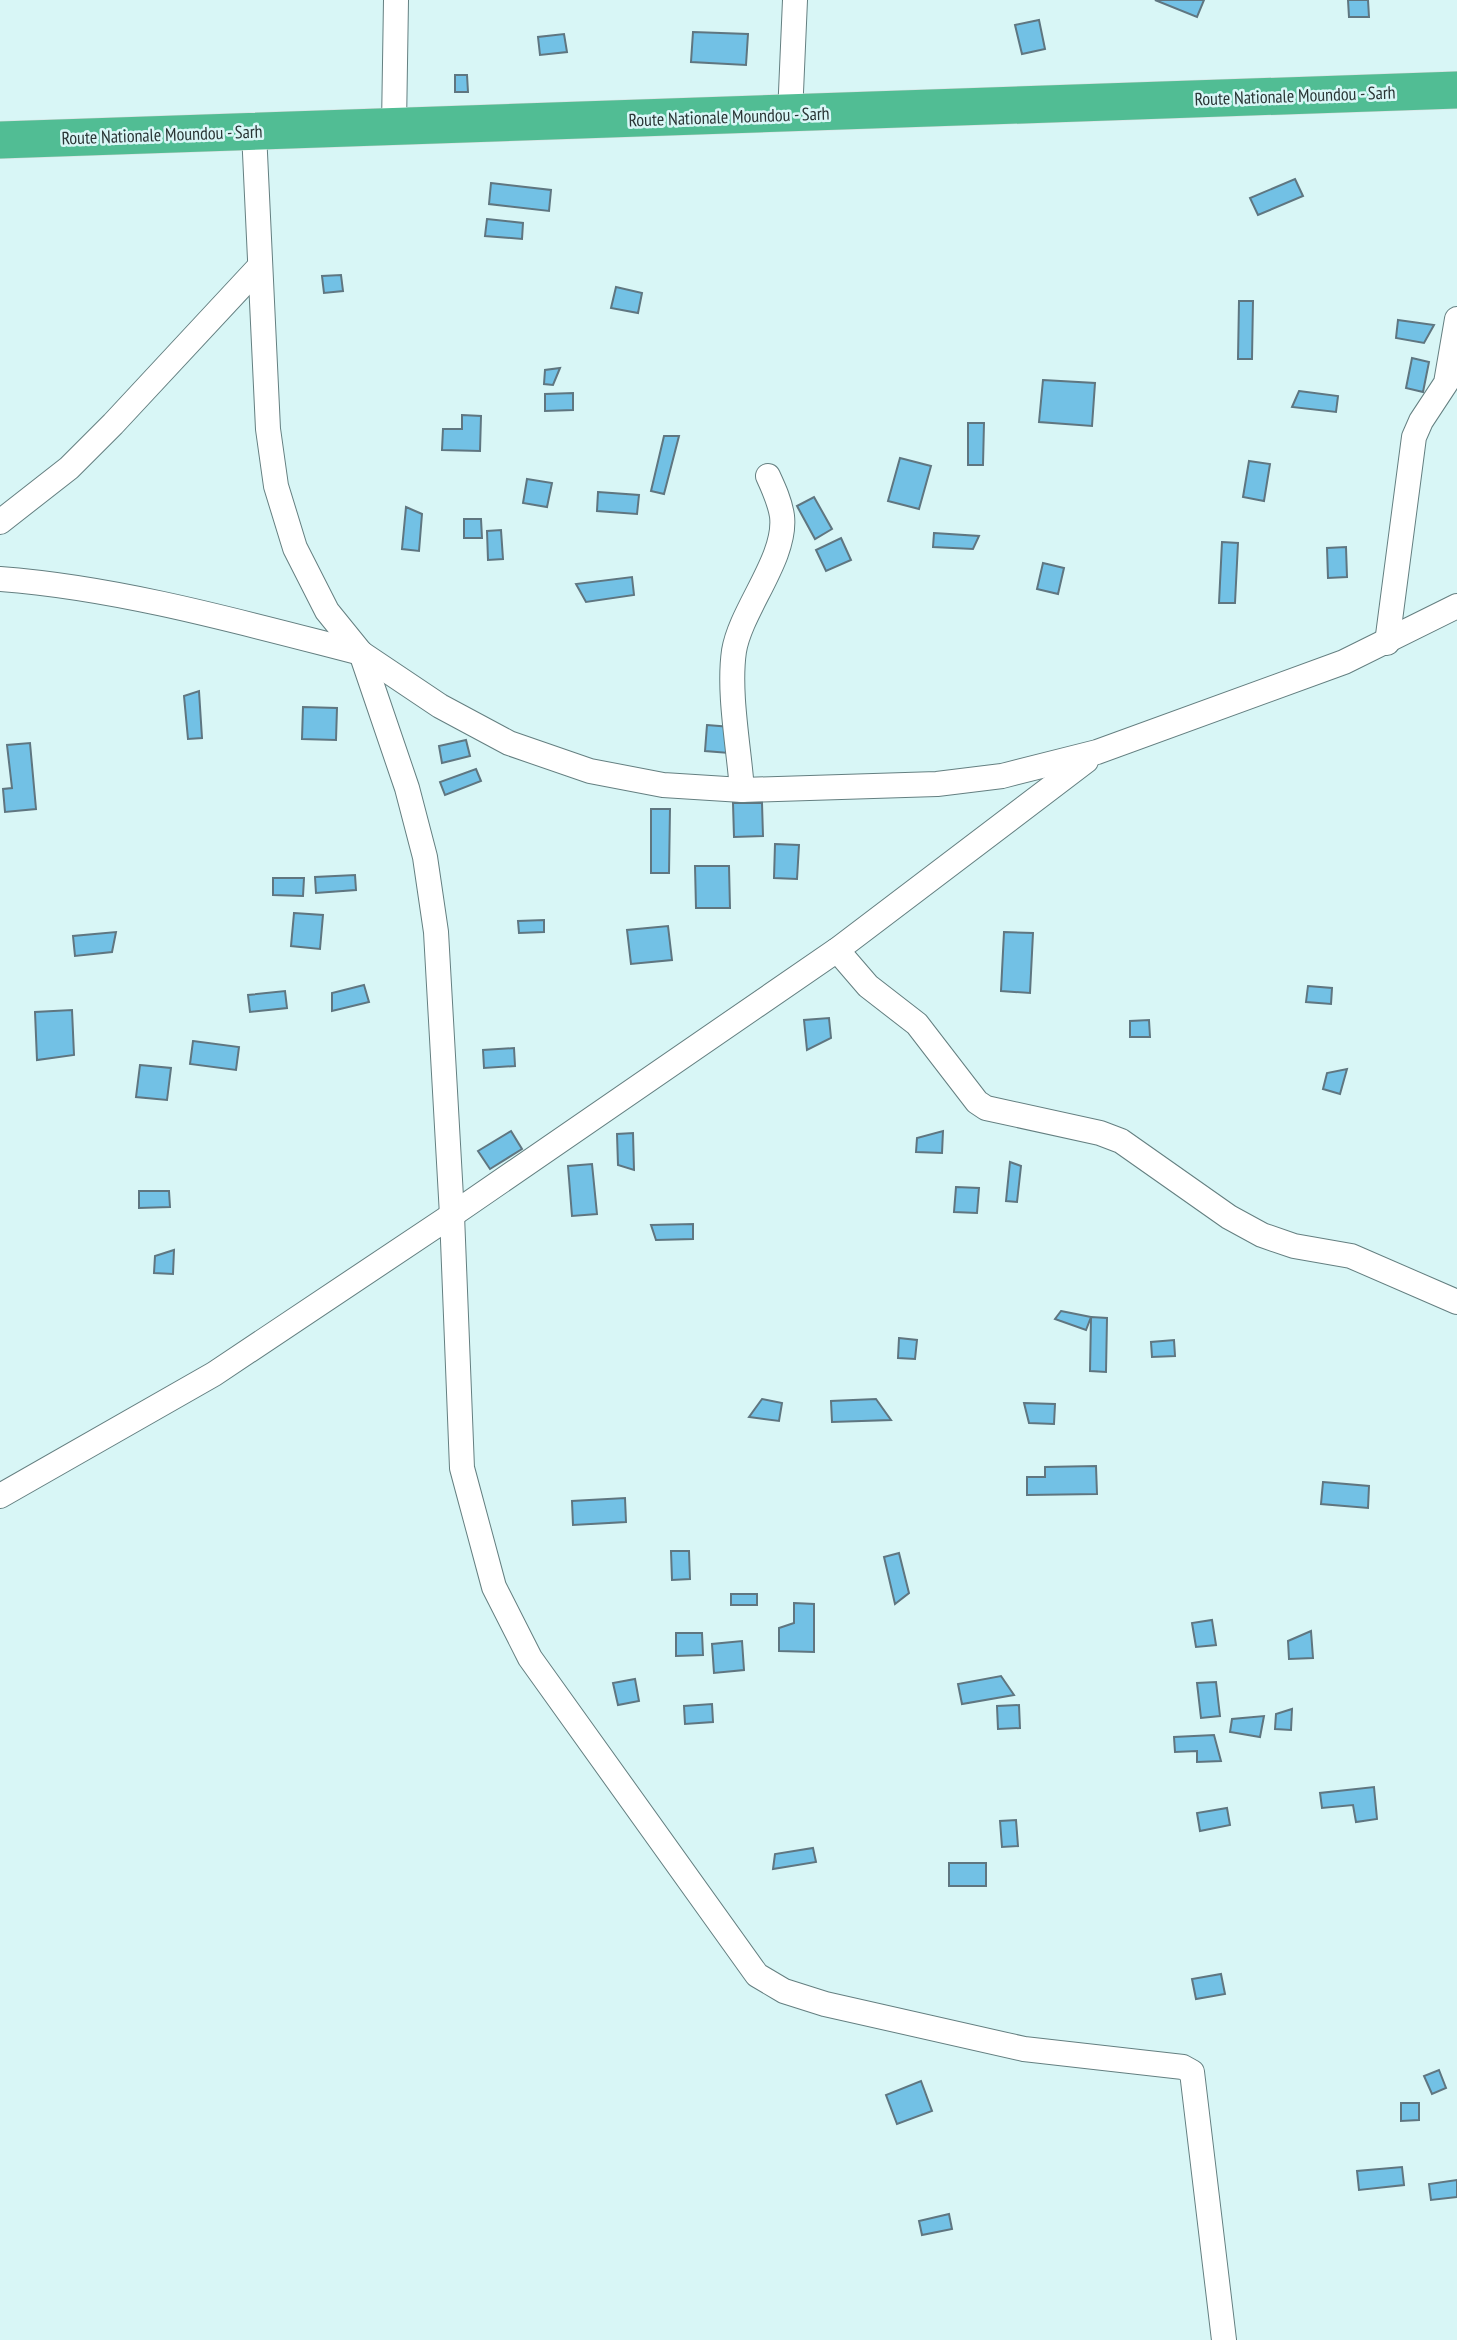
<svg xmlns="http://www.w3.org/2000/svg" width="1457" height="2340" font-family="'PT Sans Narrow',sans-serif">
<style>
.building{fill:#72c1e5;stroke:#5f7680;stroke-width:2}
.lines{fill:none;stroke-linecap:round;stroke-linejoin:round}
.minor-casing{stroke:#647f80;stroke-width:26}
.highway-casing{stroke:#d8dada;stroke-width:38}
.minor{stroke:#fff;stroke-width:24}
.highway{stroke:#51bd94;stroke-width:37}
.labels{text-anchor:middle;stroke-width:5;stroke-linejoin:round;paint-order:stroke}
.street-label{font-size:18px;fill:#293434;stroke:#d8f6f6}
</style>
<rect width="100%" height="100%" fill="#d8f6f6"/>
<g class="building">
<path d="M1155,0H1204L1197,17Z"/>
<path d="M1348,0H1368L1369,17H1349Z"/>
<path d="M1039,20L1045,49L1022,54L1015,25Z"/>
<path d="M693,32L748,34L746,65L691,62Z"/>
<path d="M564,34L567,52L540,55L538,37Z"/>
<path d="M455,75H467L468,92H455Z"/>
<path d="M1295,179L1303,196L1258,215L1250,198Z"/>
<path d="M491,183L551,190L549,211L489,204Z"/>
<path d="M487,219L523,223L522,239L485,236Z"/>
<path d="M341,275L343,291L324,293L322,276Z"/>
<path d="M616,287L642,293L638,313L611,308Z"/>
<path d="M1239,301H1253L1252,359H1238Z"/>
<path d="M1398,320L1434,325L1424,343L1396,338Z"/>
<path d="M1412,358L1429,362L1423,392L1406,388Z"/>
<path d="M560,368L553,385L544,384L545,370Z"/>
<path d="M1043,380L1095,383L1092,426L1039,422Z"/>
<path d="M1299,391L1338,396L1336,412L1292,407Z"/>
<path d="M573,393V410L545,411V394Z"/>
<path d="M462,415L481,416L480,451L442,450L443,429H462Z"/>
<path d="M968,423H984L983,465H968Z"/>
<path d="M664,436H679L664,494L651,491Z"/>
<path d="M900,458L931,466L919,509L888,501Z"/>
<path d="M1249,461L1270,464L1264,501L1243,497Z"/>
<path d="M527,479L552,483L547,507L523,503Z"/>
<path d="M598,492L639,495L637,514L597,511Z"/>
<path d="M814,497L832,529L815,539L797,506Z"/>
<path d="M406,507L422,514L419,551L402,549Z"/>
<path d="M464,519H481L482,538H464Z"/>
<path d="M501,530L503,559L488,560L487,531Z"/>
<path d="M934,533L979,536L973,549L933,547Z"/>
<path d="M841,538L851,560L826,571L816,550Z"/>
<path d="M1222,542L1238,543L1235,603H1219Z"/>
<path d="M1346,547L1347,577L1328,578L1327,548Z"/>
<path d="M1043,563L1064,568L1058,594L1037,589Z"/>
<path d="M632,577L634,595L586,602L576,584Z"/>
<path d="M199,691L202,738L188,739L184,696Z"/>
<path d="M303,707L337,708L336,740L302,739Z"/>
<path d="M707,725L731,727L729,753L705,751Z"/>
<path d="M466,740L470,756L442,763L439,746Z"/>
<path d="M30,743L36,809L5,812L3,789L12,788L7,745Z"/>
<path d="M476,769L481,781L445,795L440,782Z"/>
<path d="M733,803H762L763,836L734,837Z"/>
<path d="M651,809H670L669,873H651Z"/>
<path d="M775,844L799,845L797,879L774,878Z"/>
<path d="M695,866H729L730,908H696Z"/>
<path d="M355,875L356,890L316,893L315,877Z"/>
<path d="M273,878H304L303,896L273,895Z"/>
<path d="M294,913L323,915L320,949L291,946Z"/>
<path d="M544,920V932L519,933L518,921Z"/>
<path d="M668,926L672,960L631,964L627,930Z"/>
<path d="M116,932L112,952L75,956L73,936Z"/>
<path d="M1004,932L1033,933L1030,993L1001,991Z"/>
<path d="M364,985L369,1002L332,1011V993Z"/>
<path d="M1308,986L1332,988L1331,1004L1306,1002Z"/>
<path d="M285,991L287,1008L250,1012L248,995Z"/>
<path d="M72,1010L74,1055L37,1060L35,1012Z"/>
<path d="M829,1018L831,1038L807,1050L804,1020Z"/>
<path d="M1149,1020L1150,1037H1130V1021Z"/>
<path d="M193,1041L239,1047L236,1070L190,1064Z"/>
<path d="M514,1048L515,1066L484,1068L483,1050Z"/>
<path d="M140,1065L171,1068L167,1100L136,1097Z"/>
<path d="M1347,1069L1340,1094L1323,1089L1327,1073Z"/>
<path d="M511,1131L522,1149L490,1169L478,1151Z"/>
<path d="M943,1131L942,1153L916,1152L917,1138Z"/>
<path d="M633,1133L634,1170L618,1165L617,1134Z"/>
<path d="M1010,1162L1021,1166L1017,1202L1006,1201Z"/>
<path d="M592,1164L597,1214L572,1216L568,1166Z"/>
<path d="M956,1187L979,1188L977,1213L954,1212Z"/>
<path d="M139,1191H169L170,1207L139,1208Z"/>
<path d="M693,1224V1239L656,1240L651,1225Z"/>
<path d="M174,1250L173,1274L154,1273L155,1256Z"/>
<path d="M1061,1311L1091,1317L1086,1330L1055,1319Z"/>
<path d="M1091,1317L1107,1318L1106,1372L1090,1371Z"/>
<path d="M899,1338L917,1340L915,1359L898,1358Z"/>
<path d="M1174,1340L1175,1356L1152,1357L1151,1342Z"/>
<path d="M762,1399L782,1403L779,1421L749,1417Z"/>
<path d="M876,1399L891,1420L832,1422L831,1401Z"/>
<path d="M1024,1403L1055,1404L1054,1424L1029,1423Z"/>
<path d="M1096,1466L1097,1494L1027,1495V1477H1045V1467Z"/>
<path d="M1323,1482L1369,1486L1368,1508L1321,1504Z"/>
<path d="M625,1498L626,1522L573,1525L572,1501Z"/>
<path d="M671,1551H689L690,1579L672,1580Z"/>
<path d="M899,1553L909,1593L895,1604L884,1557Z"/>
<rect x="731" y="1594" width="26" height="11"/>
<path d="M794,1603L814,1604V1652L779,1651V1628L794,1623Z"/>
<path d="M1212,1620L1216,1645L1196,1647L1192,1623Z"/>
<path d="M1311,1631L1313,1658L1289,1659L1288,1641Z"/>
<path d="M676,1633H702L703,1655L676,1656Z"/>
<path d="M742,1641L744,1670L714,1673L712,1644Z"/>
<path d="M1001,1676L1014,1695L962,1704L958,1684Z"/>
<path d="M635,1679L639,1701L618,1705L613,1683Z"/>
<path d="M1216,1682L1220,1716L1201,1718L1197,1683Z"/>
<path d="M712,1704L713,1722L685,1724L684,1706Z"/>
<path d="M1019,1705L1020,1728L998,1729L997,1706Z"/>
<path d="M1292,1709L1291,1730L1275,1729L1276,1714Z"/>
<path d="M1264,1716L1260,1737L1230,1732L1232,1719Z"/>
<path d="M1214,1735L1221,1761L1197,1762V1751L1175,1752L1174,1737Z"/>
<path d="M1374,1787L1377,1819L1356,1822L1353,1805L1322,1808L1320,1793Z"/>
<path d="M1227,1808L1230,1825L1200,1831L1197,1813Z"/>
<path d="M1016,1820L1018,1846L1002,1847L1000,1821Z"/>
<path d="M813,1848L816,1862L773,1869L775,1854Z"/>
<rect x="949" y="1863" width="37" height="23"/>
<path d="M1221,1974L1225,1994L1196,1999L1192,1979Z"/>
<path d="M1439,2070L1446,2088L1432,2094L1424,2076Z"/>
<path d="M921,2081L932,2111L897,2124L886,2095Z"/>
<path d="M1401,2103H1419V2120L1401,2121Z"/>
<path d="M1402,2167L1404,2185L1359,2190L1357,2171Z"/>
<path d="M1457,2180V2197L1431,2200L1429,2184Z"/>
<path d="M949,2214L952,2229L922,2235L919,2221Z"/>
</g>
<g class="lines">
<g class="minor-casing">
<g id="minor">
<path d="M790,115L795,0"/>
<path d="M394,126L396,0"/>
<path d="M254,132L268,429L276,486L295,548L327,611L361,653L440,706L509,743L590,771L663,785L742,790L937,784L1002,776L1097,752L1344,662L1457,606"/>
<path d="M0,522L69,468L113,424L260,266"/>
<path d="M0,579C120,588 244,623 361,653"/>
<path d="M1387,643L1414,437L1421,421L1446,383L1457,319"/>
<path d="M361,653L407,788L425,857L436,932L452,1215L462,1468L494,1587L530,1658L757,1975L784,1991L825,2004L1024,2049L1183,2067L1192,2072L1224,2340"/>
<path d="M742,790C739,748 728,693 734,651C741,609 787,558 782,516C780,502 774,489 768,476"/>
<path d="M837,950L868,986L917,1024L977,1102L986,1108L1100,1133L1121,1141L1229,1217L1262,1235L1294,1246L1351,1256L1457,1302"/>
<path d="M0,1496L214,1374L452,1215L837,950L1086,761"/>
</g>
</g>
<g class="highway-casing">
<path id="highway" d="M0,140L1457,90"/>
</g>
<use href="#minor" class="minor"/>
<use href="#highway" class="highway"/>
</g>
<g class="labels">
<g class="street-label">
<text transform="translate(1295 96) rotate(-2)" y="6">Route Nationale Moundou - Sarh</text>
<text transform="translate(729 117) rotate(-2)" y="6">Route Nationale Moundou - Sarh</text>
<text transform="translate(162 135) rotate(-2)" y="6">Route Nationale Moundou - Sarh</text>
</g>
</g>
</svg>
